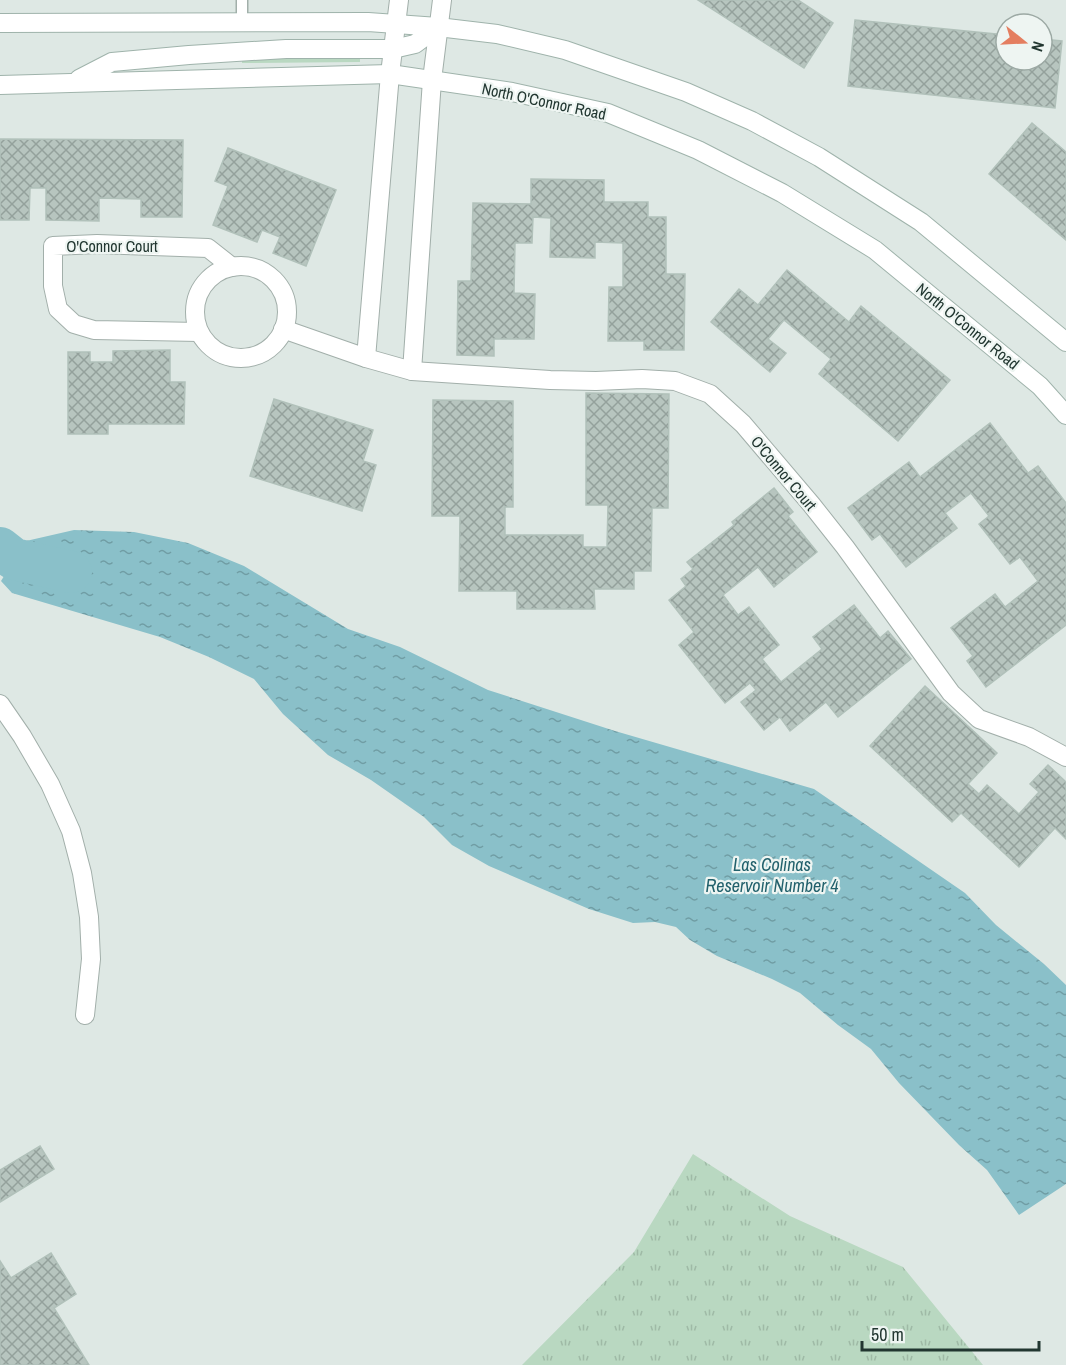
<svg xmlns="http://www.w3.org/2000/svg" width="1066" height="1365" font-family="'Archivo Narrow',sans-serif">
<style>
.grass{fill:url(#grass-tufts)}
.water{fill:url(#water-ripples)}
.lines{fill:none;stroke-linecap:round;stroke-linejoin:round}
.river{stroke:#8ac0c9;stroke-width:42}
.building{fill:url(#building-cross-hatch);stroke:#b1c1ba;stroke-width:1.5}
.service-casing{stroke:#a2afaa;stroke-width:13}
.minor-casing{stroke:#a2afaa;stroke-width:20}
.tertiary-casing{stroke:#a2afaa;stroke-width:20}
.secondary-casing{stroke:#9fb3ab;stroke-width:20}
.service{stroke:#fff;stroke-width:10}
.minor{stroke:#fff;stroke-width:18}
.tertiary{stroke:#fff;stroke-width:18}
.secondary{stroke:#fff;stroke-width:18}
.labels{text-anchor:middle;stroke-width:4.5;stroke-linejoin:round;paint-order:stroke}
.street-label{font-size:16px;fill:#213630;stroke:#eef5f2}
.water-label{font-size:18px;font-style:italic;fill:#22616c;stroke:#eef5f2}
</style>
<defs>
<pattern id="grass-tufts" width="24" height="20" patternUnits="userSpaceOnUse" patternTransform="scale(1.5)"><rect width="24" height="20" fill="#b9d8c1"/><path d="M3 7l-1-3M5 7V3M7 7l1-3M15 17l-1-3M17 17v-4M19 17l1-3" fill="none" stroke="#9fbaa6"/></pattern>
<pattern id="water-ripples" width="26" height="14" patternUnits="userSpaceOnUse" patternTransform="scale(1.5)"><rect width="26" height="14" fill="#8ac0c9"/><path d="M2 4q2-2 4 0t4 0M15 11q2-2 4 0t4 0" fill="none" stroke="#709da4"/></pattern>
<pattern id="building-cross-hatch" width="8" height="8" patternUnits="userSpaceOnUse" patternTransform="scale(1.5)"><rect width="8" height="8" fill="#b7c5bf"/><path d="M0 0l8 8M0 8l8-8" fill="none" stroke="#94a19c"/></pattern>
</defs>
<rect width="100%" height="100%" fill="#dee8e4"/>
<g class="grass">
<path d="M360,54V62L242,63V58Z"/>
<path d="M693,1154L790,1216L903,1267L983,1365H522L634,1252Z"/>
</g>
<path class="water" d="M74,530L134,532L188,543L244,566L348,629L400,647L488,690L615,731L814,789L965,893L996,925L1044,964L1066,985V1184L1019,1215L987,1170L959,1145L899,1083L871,1049L838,1025L800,993L772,979L717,956L690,940L676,927L655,922L633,923L589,909L489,866L452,845L424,817L371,780L328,755L283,714L254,679L209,657L160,637L12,593L1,581L26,541Z"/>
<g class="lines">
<path class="river" d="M0,548L14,559L71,572"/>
</g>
<g class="building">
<path d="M698,0H798L833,23L804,68Z"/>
<path d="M855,20L1006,35V60H1042V39L1062,41L1055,108L848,86Z"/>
<path d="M1032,123L1066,152V240L989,174Z"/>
<path d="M0,139L183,140L182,217H141V199L99,198V221L46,220V188H30L29,220H0Z"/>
<path d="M228,148L336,190L306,266L273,253L280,237L262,230L257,242L213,225L228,186L215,181Z"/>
<path d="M531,179L604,180V202H648V217H666V274H685L684,350H644V341H608L609,287H623V243L595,242V258L550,257L551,218L533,217L532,243H515L514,293L535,294L534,339H494V356L457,355L458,281H471L473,203L531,204Z"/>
<path d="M787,270L849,322L861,306L950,380L898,441L819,374L831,359L784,320L768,339L786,353L770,372L711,322L739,289L758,305Z"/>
<path d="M170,350V382H185L184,424H108V434H68V352H90V362H113V351Z"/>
<path d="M586,393L669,394L668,508H652L651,571H634V589H594L595,609H517V591H459L460,516H432L433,400L513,401V507H505V535H583V547H607L608,505H586Z"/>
<path d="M274,399L373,430L363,461L376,465L362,511L250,476Z"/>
<path d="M990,423L1028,473L1038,466L1066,503V625L986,687L967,661L973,656L951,628L995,594L1005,607L1038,581L1020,557L1010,564L979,524L989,516L971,493L945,513L957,528L906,567L880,534L872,540L848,508L909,462L920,477Z"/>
<path d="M774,488L793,512L788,516L817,552L774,587L758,567L723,595L738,615L749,607L779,645L762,659L781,682L822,649L813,637L854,605L880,638L888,631L911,659L838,717L826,702L790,731L780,717L764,730L741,702L756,690L750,683L725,703L679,645L694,632L669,600L686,586L681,579L693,569L687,562L734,525L732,522Z"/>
<path d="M925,686L997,753L968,784L979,794L987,785L1019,814L1039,792L1030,784L1048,765L1066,782V839L1055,828L1019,867L961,813L952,822L870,746Z"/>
<path d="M40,1146L54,1169L0,1202V1170Z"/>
<path d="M51,1253L76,1294L54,1308L89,1365H0V1261L11,1278Z"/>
</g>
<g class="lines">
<g class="service-casing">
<path id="service" d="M242,22V0"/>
</g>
<g class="minor-casing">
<g id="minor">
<circle cx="241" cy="312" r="46"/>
<path d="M283,329L366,358L412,371L550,380L596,381L642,379L675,381L710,394L743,424L811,504L845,547L951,693L979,719L1029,737L1066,757"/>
<path d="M199,332L94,330L74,324L58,309L53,286V246L97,244L208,248L232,267"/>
<path d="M366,358L390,74"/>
<path d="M412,371L432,80"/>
<path d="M0,704L22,736L50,784L71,831L82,873L89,917L91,959L85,1015"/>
</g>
</g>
<g class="tertiary-casing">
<g id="tertiary">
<path d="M390,74L399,0"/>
<path d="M432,80L442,0"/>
</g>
</g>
<g class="secondary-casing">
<g id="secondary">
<path d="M0,23L368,22L438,27L497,34L565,50L686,92L752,121L819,157L921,222L1066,342"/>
<path d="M79,79L112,62L189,55L286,49H393L415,44L438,27"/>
<path d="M0,85L390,74L512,92L608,113L698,150L782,193L875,250L1040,386L1066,415"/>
</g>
</g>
<use href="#service" class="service"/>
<use href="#minor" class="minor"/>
<use href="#tertiary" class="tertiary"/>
<use href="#secondary" class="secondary"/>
</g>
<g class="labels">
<g class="street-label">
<text transform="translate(544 101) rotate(12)" y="6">North O'Connor Road</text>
<text x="112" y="252">O'Connor Court</text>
<text transform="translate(968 326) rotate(39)" y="6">North O'Connor Road</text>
<text transform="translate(784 473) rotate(50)" y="6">O'Connor Court</text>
</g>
<g class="water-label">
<text x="772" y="871">Las Colinas<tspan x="772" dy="21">Reservoir Number 4</tspan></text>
</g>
</g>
<g transform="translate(1024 42) rotate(108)"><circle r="28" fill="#eef5f2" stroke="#9ca9a4" stroke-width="1.5"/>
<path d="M0-4.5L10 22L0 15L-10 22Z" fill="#e47e60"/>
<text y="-9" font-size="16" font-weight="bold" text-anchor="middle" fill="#213630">N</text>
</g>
<path d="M862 1341v9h177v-9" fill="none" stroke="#213630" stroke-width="3"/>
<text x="871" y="1341" font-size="18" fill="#213630" stroke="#eef5f2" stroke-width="4.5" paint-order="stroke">50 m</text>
</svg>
